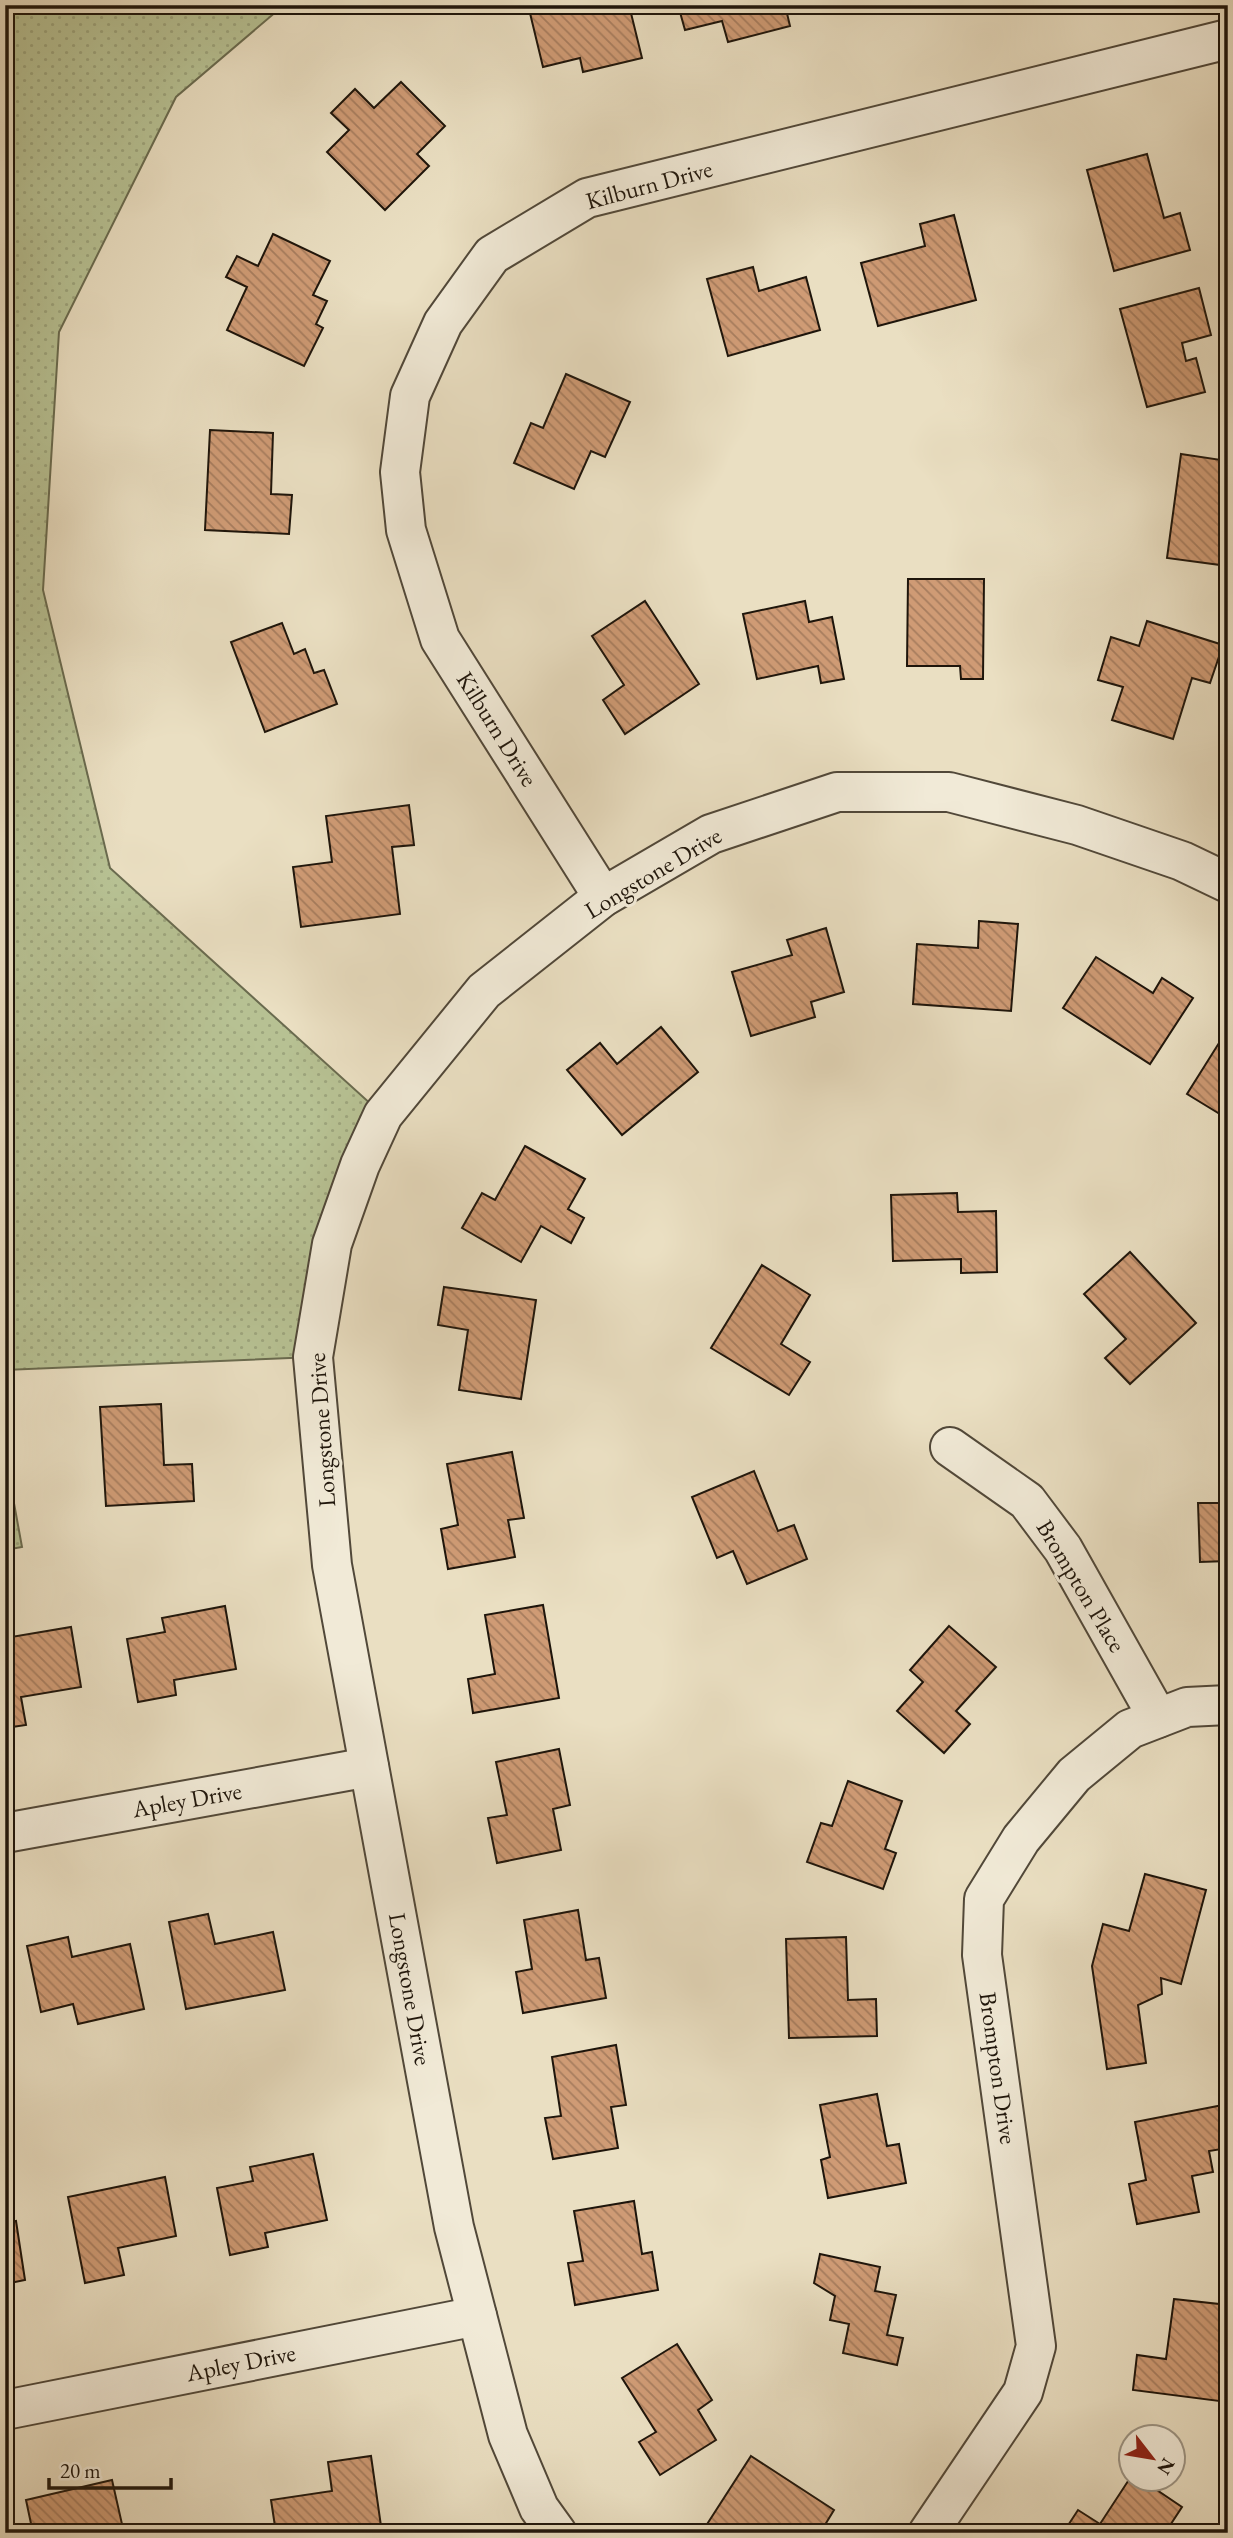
<svg xmlns="http://www.w3.org/2000/svg" width="1233" height="2538" font-family="'EB Garamond',serif">
<style>
.park{fill:url(#park-dots);stroke:#6a6b4f;stroke-width:2}
.building{fill:url(#building-back-hatch);stroke:#1e150b;stroke-width:2}
.lines{fill:none;stroke-linecap:round;stroke-linejoin:round}
.minor-casing{stroke:#514839;stroke-width:42}
.minor{stroke:#f1ead7;stroke-width:38}
.labels{text-anchor:middle;stroke-width:6;stroke-linejoin:round;paint-order:stroke}
.street-label{font-size:24px;fill:#1e150b;stroke:#f1ead7}
</style>
<defs>
<pattern id="park-dots" width="8" height="8" patternUnits="userSpaceOnUse" patternTransform="scale(1.75)"><rect width="8" height="8" fill="#b7c193"/><path d="M2 2h.1M6 6h.1" fill="none" stroke="#9da57d" stroke-width="1.8" stroke-linecap="round"/></pattern>
<pattern id="building-back-hatch" width="6" height="6" patternUnits="userSpaceOnUse" patternTransform="scale(1.75)"><rect width="6" height="6" fill="#cf9b75"/><path d="M-1 5l2 2M0 0l6 6M5-1l2 2" fill="none" stroke="#a77d5e"/></pattern>
</defs>
<rect width="100%" height="100%" fill="#eadfc2"/>
<filter id="stains"><feTurbulence type="fractalNoise" baseFrequency=".00286" numOctaves="4"/><feColorMatrix values="0 0 0 0 .2 0 0 0 0 .09 0 0 0 0 .02 0 0 0 .5 -.17"/></filter>
<radialGradient id="worn" r=".72"><stop offset=".6" stop-color="#630" stop-opacity="0"/><stop offset="1" stop-color="#630" stop-opacity=".3"/></radialGradient>
<g class="park">
<path d="M5,5H284L176,97L59,332L43,590L110,868L383,1115L313,1357L5,1370Z"/>
<path d="M5,1454L22,1547L5,1550Z"/>
</g>
<g class="building">
<path d="M545,5H629L642,58L583,72L580,58L543,67L529,9Z"/>
<path d="M678,5H785L790,26L728,42L722,21L685,30Z"/>
<path d="M401,82L445,126L417,154L429,166L385,210L327,152L349,130L331,113L355,89L374,108Z"/>
<path d="M1147,154L1164,218L1180,213L1190,250L1114,271L1087,170Z"/>
<path d="M954,215L976,300L878,326L861,263L925,246L920,224Z"/>
<path d="M273,234L330,261L313,295L327,301L316,324L323,328L304,366L227,330L247,287L226,277L237,256L258,266Z"/>
<path d="M753,267L759,291L806,277L820,330L728,356L707,279Z"/>
<path d="M1199,288L1211,335L1182,343L1186,361L1196,358L1205,392L1147,407L1120,309Z"/>
<path d="M566,374L630,402L605,457L591,451L574,489L514,463L531,423L543,428Z"/>
<path d="M210,430L273,433L271,494L292,495L289,534L205,530Z"/>
<path d="M1181,454L1228,461V566L1167,558Z"/>
<path d="M908,579H984L983,679H961L960,666H907Z"/>
<path d="M645,601L699,684L625,734L603,700L624,685L592,636Z"/>
<path d="M805,601L809,622L832,617L844,679L821,683L818,666L757,679L743,614Z"/>
<path d="M1147,621L1223,645L1210,683L1192,678L1173,739L1112,720L1123,687L1098,680L1111,637L1139,646Z"/>
<path d="M282,623L294,654L305,649L314,673L324,670L337,704L265,732L231,642Z"/>
<path d="M409,805L414,845L392,847L400,914L301,927L293,867L332,862L326,816Z"/>
<path d="M979,921L1018,924L1011,1011L913,1004L917,944L978,948Z"/>
<path d="M826,928L844,992L811,1002L815,1017L751,1036L732,972L792,955L787,940Z"/>
<path d="M1096,957L1153,993L1162,978L1193,998L1150,1064L1063,1008Z"/>
<path d="M661,1027L698,1072L622,1135L567,1070L600,1043L617,1064Z"/>
<path d="M1219,1043L1228,1048V1119L1187,1094Z"/>
<path d="M525,1146L585,1179L568,1209L584,1218L571,1243L541,1226L521,1262L462,1228L482,1193L495,1200Z"/>
<path d="M957,1193L958,1212L996,1211L997,1272L961,1273V1259L893,1261L891,1195Z"/>
<path d="M1130,1252L1196,1323L1130,1384L1105,1358L1126,1339L1084,1294Z"/>
<path d="M762,1265L810,1295L781,1344L810,1362L789,1395L711,1348Z"/>
<path d="M444,1287L536,1300L521,1399L459,1390L468,1330L438,1325Z"/>
<path d="M161,1404L164,1465L192,1464L194,1501L106,1506L100,1407Z"/>
<path d="M512,1452L524,1518L508,1520L515,1557L448,1569L441,1529L458,1525L447,1464Z"/>
<path d="M754,1471L778,1531L794,1525L807,1559L747,1584L733,1551L717,1558L692,1497Z"/>
<path d="M1198,1503H1228V1561L1200,1562Z"/>
<path d="M543,1605L559,1698L473,1713L468,1679L495,1674L485,1615Z"/>
<path d="M225,1606L236,1669L174,1680L176,1695L138,1702L127,1639L165,1632L162,1618Z"/>
<path d="M949,1626L996,1667L956,1711L970,1724L944,1753L897,1711L923,1682L910,1670Z"/>
<path d="M71,1627L81,1687L21,1697L26,1725L5,1728V1638Z"/>
<path d="M559,1749L570,1805L553,1809L561,1850L497,1863L488,1818L507,1815L496,1762Z"/>
<path d="M848,1781L902,1801L885,1849L896,1853L883,1889L807,1862L821,1823L832,1826Z"/>
<path d="M1145,1874L1206,1890L1181,1984L1161,1978L1162,1994L1138,2005L1146,2063L1107,2069L1092,1966L1103,1924L1129,1931Z"/>
<path d="M578,1910L586,1960L599,1958L606,1998L523,2013L516,1972L532,1969L524,1920Z"/>
<path d="M208,1914L215,1944L273,1932L285,1990L186,2009L169,1922Z"/>
<path d="M68,1937L72,1957L130,1944L144,2009L78,2024L73,2004L41,2012L27,1946Z"/>
<path d="M846,1937L848,2000L876,1999L877,2036L789,2038L786,1939Z"/>
<path d="M616,2045L626,2105L611,2107L618,2148L553,2159L545,2118L561,2116L552,2057Z"/>
<path d="M877,2094L887,2146L899,2144L906,2183L828,2198L821,2160L830,2157L820,2105Z"/>
<path d="M1228,2104V2148L1209,2151L1213,2172L1192,2176L1199,2212L1137,2224L1129,2184L1146,2180L1135,2122Z"/>
<path d="M313,2154L327,2220L265,2233L268,2247L230,2255L217,2188L253,2181L250,2167Z"/>
<path d="M165,2177L176,2236L118,2248L124,2275L85,2283L68,2197Z"/>
<path d="M634,2201L642,2254L652,2252L658,2290L575,2305L568,2263L583,2261L574,2211Z"/>
<path d="M16,2221L25,2280L5,2284V2223Z"/>
<path d="M820,2254L880,2267L875,2291L896,2295L887,2335L903,2338L897,2365L843,2353L849,2324L830,2320L835,2296L814,2283Z"/>
<path d="M1174,2299L1228,2305V2331L1219,2401L1133,2390L1137,2355L1166,2359Z"/>
<path d="M677,2344L712,2400L698,2410L716,2440L660,2475L639,2442L656,2432L622,2378Z"/>
<path d="M371,2456L382,2533H276L271,2500L332,2491L328,2462Z"/>
<path d="M751,2456L834,2510L820,2533H758L752,2529L750,2533L702,2532Z"/>
<path d="M1132,2475V2478H1139L1182,2507L1165,2533H1063L1078,2510L1100,2524Z"/>
<path d="M112,2480L124,2533H33L26,2500Z"/>
</g>
<g class="lines">
<g class="minor-casing">
<g id="minor">
<path d="M603,897L440,639L406,530L400,472L410,396L443,323L492,255L587,198L1228,39"/>
<path d="M950,1447L1027,1501L1063,1549L1158,1718"/>
<path d="M5,1833L369,1767"/>
<path d="M5,2410L477,2316"/>
<path d="M557,2533L539,2508L508,2435L454,2227L332,1565L313,1357L332,1244L360,1165L383,1115L484,991L603,897L711,834L837,792H949L1077,825L1182,861L1228,883"/>
<path d="M928,2533L1023,2392L1036,2346L982,1955L984,1899L1021,1839L1074,1775L1130,1729L1187,1707L1228,1705"/>
</g>
</g>
<use href="#minor" class="minor"/>
</g>
<g class="labels">
<g class="street-label">
<text transform="translate(649 185) rotate(-15)" y="8">Kilburn Drive</text>
<text transform="translate(497 729) rotate(58)" y="8">Kilburn Drive</text>
<text transform="translate(653 873) rotate(-31)" y="8">Longstone Drive</text>
<text transform="translate(322 1430) rotate(-94)" y="8">Longstone Drive</text>
<text transform="translate(1081 1586) rotate(59)" y="8">Brompton Place</text>
<text transform="translate(187 1800) rotate(-10)" y="8">Apley Drive</text>
<text transform="translate(410 1989) rotate(80)" y="8">Longstone Drive</text>
<text transform="translate(998 2068) rotate(82)" y="8">Brompton Drive</text>
<text transform="translate(241 2363) rotate(-11)" y="8">Apley Drive</text>
</g>
</g>
<rect width="1233" height="2538" fill="none" stroke="#eadfc2" stroke-width="28"/>
<rect x="7" y="7" width="1219" height="2524" fill="none" stroke="#1e150b" stroke-width="3.5"/>
<rect x="14" y="14" width="1205" height="2510" fill="none" stroke="#1e150b" stroke-width="2"/>
<g transform="translate(1152 2458) rotate(121)"><circle r="33" fill="#f1ead7" stroke="#9d9585" stroke-width="2"/>
<path d="M0-5L12 26L0 18L-12 26Z" fill="#8f2418"/>
<text y="-10" font-size="19" font-weight="bold" text-anchor="middle" fill="#1e150b">N</text>
</g>
<path d="M49 2478v10h122v-10" fill="none" stroke="#1e150b" stroke-width="3.5"/>
<text x="60" y="2478" font-size="21" fill="#1e150b" stroke="#f1ead7" stroke-width="5" paint-order="stroke">20 m</text>
<rect width="100%" height="100%" filter="url(#stains)"/>
<rect width="100%" height="100%" fill="url(#worn)"/>
</svg>
